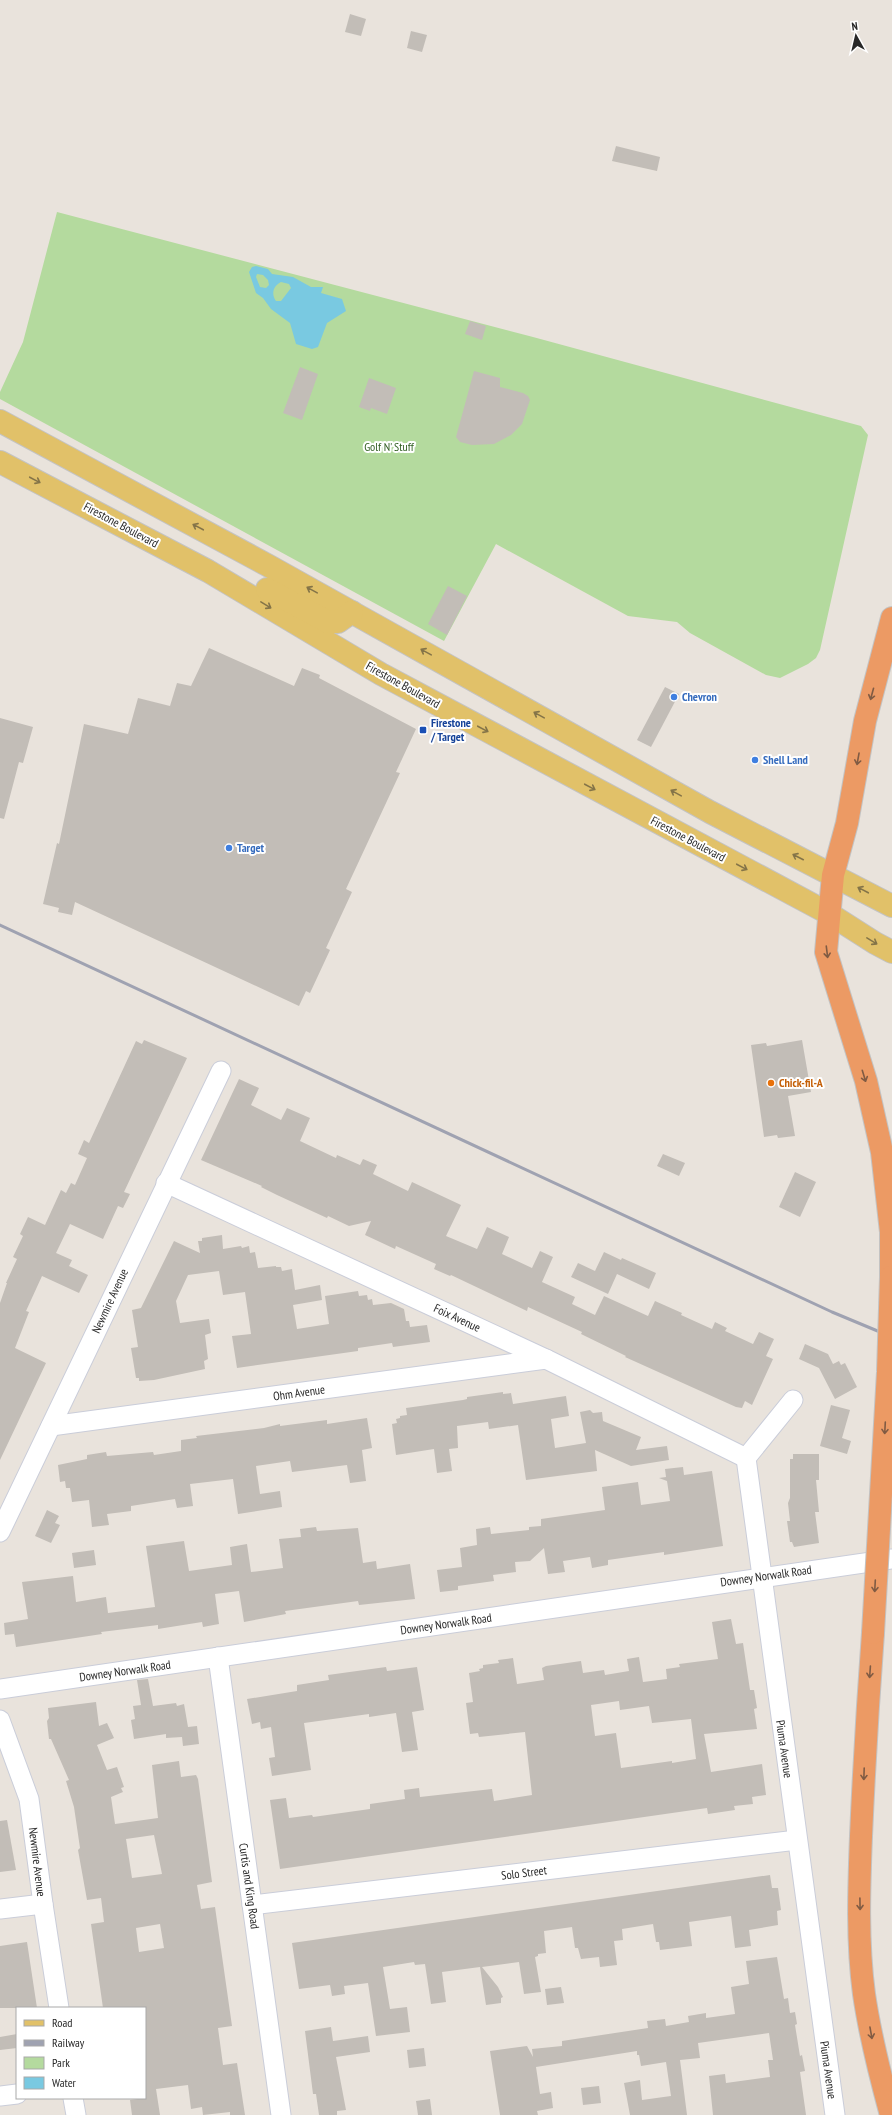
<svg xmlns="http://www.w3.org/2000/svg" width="892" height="2115" font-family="'PT Sans Narrow',sans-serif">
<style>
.green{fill:#b4da9e}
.water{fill:#79c9e1;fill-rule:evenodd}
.building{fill:#c2bdb7;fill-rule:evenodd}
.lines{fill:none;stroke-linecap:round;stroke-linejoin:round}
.minor-casing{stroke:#cacdd9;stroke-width:21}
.primary-casing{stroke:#c3c3c3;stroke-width:24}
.motorway-casing{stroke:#c3c3c3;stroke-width:24}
.minor{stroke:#fff;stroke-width:19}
.primary{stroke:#e1c169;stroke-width:22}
.motorway{stroke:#ec9a64;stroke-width:22}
.rail{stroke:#9fa2b1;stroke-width:3}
.motorway-bridge-casing{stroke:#c3c3c3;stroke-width:24;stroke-linecap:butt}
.motorway-bridge{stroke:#ec9a64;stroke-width:22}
.oneway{stroke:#847448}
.oneway2{stroke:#805b43}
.shop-dot{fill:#3f7fe0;stroke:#fff;stroke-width:1.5}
.transit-dot{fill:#1a4fb4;stroke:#fff;stroke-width:1.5}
.food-dot{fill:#e8710a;stroke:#fff;stroke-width:1.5}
.labels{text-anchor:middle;stroke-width:4;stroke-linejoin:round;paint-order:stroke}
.park-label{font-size:12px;fill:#305d21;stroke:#fff}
.street-label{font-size:12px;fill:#282828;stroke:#fff}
.shop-label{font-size:12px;font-weight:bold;fill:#366cbe;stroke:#fff;text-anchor:start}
.transit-label{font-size:12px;font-weight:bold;fill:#164399;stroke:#fff;text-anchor:start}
.food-label{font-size:12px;font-weight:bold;fill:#c56008;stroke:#fff;text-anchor:start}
</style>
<rect width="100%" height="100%" fill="#e9e3dc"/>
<path class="green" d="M57,212L533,337L861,426L868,435L820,650L816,658L808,664L780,678L766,675L690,633L677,622L628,616L496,544L444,641L0,399V392L23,342Z"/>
<path class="water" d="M256,266L268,269L272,274L293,277L311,287H323L321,293L342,299L346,311L327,323L318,347L312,349L296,344L290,323L271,309L263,298L256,293L249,272L252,267ZM257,274L263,275L268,280L269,285L266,288L260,287L256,277ZM281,282L289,284L291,288L281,301H276C271,294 273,286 281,282Z"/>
<g class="building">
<path d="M350,14L366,19L361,36L345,32Z"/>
<path d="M411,31L427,35L422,52L407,48Z"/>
<path d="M616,146L660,157L657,171L612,161Z"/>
<path d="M470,321L486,326L482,340L465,334Z"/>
<path d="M300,367L318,374L302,420L283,413Z"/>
<path d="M474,371L500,378V387L523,393L528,396L530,400L522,424L511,435L494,444L472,445L460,442L456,437Z"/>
<path d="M369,378L396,388L387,414L371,408L370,411L359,407Z"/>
<path d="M448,586L467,596L447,635L428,624Z"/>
<path d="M209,648L294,686L302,668L320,675L319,678L416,729L396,772L400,773L346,889L352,892L326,948L330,950L310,993L306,991L299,1006L75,902L72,915L58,912L59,908L43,904L57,843L59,844L84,724L128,734L138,698L170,706L177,683L191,686Z"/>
<path d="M665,687L679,694L651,747L637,740Z"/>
<path d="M0,718L33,727L23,763L19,762L4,819L0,818Z"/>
<path d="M144,1040L187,1058L124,1192L130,1194L123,1208L118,1206L103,1239L70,1224L56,1253L72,1260L69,1266L88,1275L79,1293L42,1276L26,1311L29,1312L15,1348L46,1363L0,1460V1303L7,1283H6L17,1259L13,1257L23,1236L20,1234L28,1217L45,1225L61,1190L66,1193L71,1183L75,1185L87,1158L78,1154L84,1140L89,1143L136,1041L142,1044Z"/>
<path d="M802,1040L811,1092L788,1096L795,1136L778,1138L777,1135L764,1137L751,1045L766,1043L767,1046Z"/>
<path d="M239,1079L259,1088L251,1105L281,1120L287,1108L310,1118L300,1141L336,1158L337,1155L360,1165L363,1159L377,1165L373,1174L408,1191L412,1182L461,1205L446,1236L477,1249L487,1227L509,1237L502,1254L532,1268L540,1251L553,1257L542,1282L575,1297L572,1304L595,1315L604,1296L648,1316L655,1301L682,1313L681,1315L712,1329L715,1322L727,1328L725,1331L753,1344L759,1332L774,1339L766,1356L773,1359L752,1405L745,1401L742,1408L736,1407L625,1357L626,1356L581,1334L582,1332L528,1307L527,1311L451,1275L450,1276L434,1269L436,1264L396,1246L395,1249L365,1235L371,1221L349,1226L328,1216L327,1218L277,1195L261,1187L262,1186L201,1160Z"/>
<path d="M663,1154L685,1163L679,1176L657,1166Z"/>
<path d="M795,1172L816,1182L800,1217L779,1207Z"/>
<path d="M222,1235L223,1249L241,1246L242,1248L249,1246L250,1253L255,1252L258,1268L276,1266V1267H281L282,1271L292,1269L295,1290L320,1285L322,1300L293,1305L297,1329L329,1324L325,1296L358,1291L359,1296L367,1295L368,1300L372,1299L373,1305L391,1303L404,1309L406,1321H409L410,1327L427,1325L430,1342L393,1347L392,1343L358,1348V1351L237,1368L232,1336L251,1334L245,1292L223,1295L219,1271L188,1275L176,1301L180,1323L209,1319L211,1333L205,1335L208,1359L204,1361L205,1369L154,1380L139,1381V1378H136L131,1348L138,1347L132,1310L141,1308L174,1241L200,1253L198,1241H202V1238Z"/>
<path d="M604,1252L621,1260L622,1258L656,1273L649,1289L617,1274L608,1294L571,1277L578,1263L595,1271Z"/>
<path d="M805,1344L828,1354L833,1364L839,1361L841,1365L845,1363L857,1387L835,1399L819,1368L799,1359Z"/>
<path d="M503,1392V1394L511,1393L513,1404L566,1396L569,1416L551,1419L555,1448L586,1443L580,1412L590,1410L593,1413L602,1412L603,1421L641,1437L636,1450L667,1446L669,1460L631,1466L595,1450L597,1471L526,1480L518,1425L489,1429L488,1422L457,1426L458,1448L449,1449L452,1471L437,1473L434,1449L396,1455L392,1424L397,1423L396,1419L400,1418V1416L407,1415L406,1408L463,1400L467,1399V1397Z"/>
<path d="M831,1405L850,1410L842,1438L851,1441L847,1454L820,1446Z"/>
<path d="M367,1418L372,1448L362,1450L366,1481L350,1483L347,1465L292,1472L290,1461L256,1466L260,1494L280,1491L282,1507L238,1514L233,1479L190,1484L193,1506L177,1508L175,1499L131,1506V1511L107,1514L109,1525L92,1527L89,1500L72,1502L70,1488H66L65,1481L60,1482L58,1465L87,1459V1455L106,1452L107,1456L153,1452L154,1455L181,1451V1440L197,1438L196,1436L264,1428L280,1424V1426L327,1420V1424Z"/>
<path d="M793,1454H819V1480H816L819,1512H815L819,1543L794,1547L792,1542H790L787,1521H790L788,1503L790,1498V1459H793Z"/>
<path d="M683,1467L684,1475L712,1471L723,1546L664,1555V1552L608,1560V1565L592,1568L590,1557L563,1561L565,1572L548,1574L544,1548L530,1561L515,1562L516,1572L493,1575L494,1581L458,1586V1590L440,1592L437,1570L462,1567L460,1548L477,1545L476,1529L490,1527L491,1534L529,1530V1527L541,1526V1519L605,1510L602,1487L638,1482L641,1505L670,1501L667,1481L659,1478L666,1477L665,1469Z"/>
<path d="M47,1510L59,1516L55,1523L60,1525L51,1543L35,1536Z"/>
<path d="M316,1527L317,1531L358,1528L363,1563L376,1561L377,1569L410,1564L415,1599L359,1605L358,1601L285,1611L286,1614L244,1622L239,1591L215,1594L219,1624L203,1627L202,1622L158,1629V1625L101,1632L102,1634L16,1647L14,1634L5,1635L4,1623L28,1619L22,1582L73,1576L76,1602L106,1597L108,1613L155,1607L146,1546L184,1541L189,1571L232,1565L230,1547L247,1544L251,1572L283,1568L279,1539L301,1537L300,1529Z"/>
<path d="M94,1550L96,1565L74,1568L72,1553Z"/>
<path d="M731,1619L736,1644L743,1643L750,1690H754L757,1708L754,1709L757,1729L704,1734L711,1772L762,1764L766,1795L752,1797L753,1804L734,1806L735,1810L708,1814L707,1808L280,1869L270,1800L286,1798L289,1818L312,1815L313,1817L370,1809V1804L405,1799L404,1790L419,1788L420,1797L492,1789L494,1801L532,1795L525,1732L479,1737L478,1733L470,1734L466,1703L473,1702L469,1673L480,1671L479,1669L483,1668V1665L499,1663L498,1660L513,1658L517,1684L544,1680L542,1668L546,1666L581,1661L583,1673L604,1670L605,1675L629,1671L627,1659L639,1657L643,1682L667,1679L666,1669L680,1667L679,1664L718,1659L712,1622ZM619,1701L620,1710L649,1706L652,1723L691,1719L696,1759L672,1763V1761L621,1768L616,1733L595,1736L591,1705Z"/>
<path d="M386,1667L387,1671L417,1667L424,1710L412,1712L418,1750L402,1752L396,1713L369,1717V1714L304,1723L311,1770L272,1776L269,1758L275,1757L271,1727L261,1729L260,1722L252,1724L247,1699L297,1691V1685L329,1680L328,1675Z"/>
<path d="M148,1679L153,1706L176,1703L177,1706L184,1704L188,1727L197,1726L199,1744L183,1746L182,1737L166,1738V1734L134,1739L131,1720L135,1719L133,1706L141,1705L137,1680Z"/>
<path d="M96,1702L99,1726L107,1723L114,1738L97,1745L107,1770L117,1767L124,1787L121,1788L123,1792L111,1797L115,1824L158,1818L152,1765L179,1761L181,1777L196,1775L198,1779L212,1882L197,1885L201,1909L215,1907L232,2026L218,2028L223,2065L237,2063L245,2115H230V2112L203,2115L202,2107L191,2109L188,2085L156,2089L160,2115H132L130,2100L145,2098V2008H103L91,1924L104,1922L101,1898L87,1900L78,1850L80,1848L74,1807L66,1781L69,1780L51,1739H49L47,1721L49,1718L48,1708ZM154,1835L162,1874L132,1878L126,1839ZM160,1924L164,1948L139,1952L136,1928Z"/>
<path d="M7,1820L16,1870L0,1872V1821Z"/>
<path d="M770,1875L772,1888H778L781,1910L777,1911L778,1925L749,1930L751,1946L735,1948L731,1916L689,1922L692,1946L660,1950L659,1942H656L653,1924L622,1929L623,1940L614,1941L617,1965L600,1967L599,1957L581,1959L578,1948H575L572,1927L544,1931L546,1953L538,1954V1956L535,1957L541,1992L524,1994L519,1962L482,1967L498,1987L503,1997L501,1998V2003L486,2005L480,1967L442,1972L446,2002L431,2004L425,1964L415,1965L414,1962L383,1967L390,2009L407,2007L410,2032L376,2036L368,1983L344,1986L345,1994L332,1996L330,1985L299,1989L292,1943Z"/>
<path d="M27,1942L37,2008H0V1946Z"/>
<path d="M777,1957L784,1999L788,1998L790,2013L795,2012L797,2024L795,2025L800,2056L802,2055L805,2071L800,2072L806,2115H713L709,2076L725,2074L726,2083L770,2077L768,2060H773L769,2033L698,2043L700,2058L680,2060L687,2115H630L624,2083L640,2080L642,2100L671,2096L666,2062L641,2066L639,2055H637V2051L536,2067L540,2094L551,2092L553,2108L537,2111L538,2115H500L490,2051L527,2046L533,2057L532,2049L562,2046V2041L648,2028L647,2021L665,2019L666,2026L689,2022L688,2016L706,2013V2018L735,2014L731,1987L749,1984L746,1961Z"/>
<path d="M561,1987L564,2003L547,2005L545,1989Z"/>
<path d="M331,2027L333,2041L368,2036L370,2052L336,2057L346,2110L337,2111V2115H319L316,2094H313L305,2031Z"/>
<path d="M17,2034V2048L0,2050V2037Z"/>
<path d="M424,2048L426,2066L409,2068L407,2050Z"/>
<path d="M599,2086L601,2103L583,2105L581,2088Z"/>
<path d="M430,2099L432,2115H418L416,2101Z"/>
</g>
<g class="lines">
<g class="minor-casing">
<g id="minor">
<path d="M166,1183L546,1359L746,1458"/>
<path d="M793,1400L746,1458L835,2115"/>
<path d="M51,1426L546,1359"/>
<path d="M0,1532L221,1071"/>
<path d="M218,1657L281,2115"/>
<path d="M0,1689L892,1559"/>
<path d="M0,1720L29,1799L43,1904L59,2008"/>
<path d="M252,1905L797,1840"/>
<path d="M0,1909L43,1904"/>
<path d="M0,2096L17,2094"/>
<path d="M73,2098L76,2115"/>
</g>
</g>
<g class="primary-casing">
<g id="primary">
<path d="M0,421L269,566L710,812L892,906"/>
<path d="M0,462L208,571L381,674L828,913L875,943L892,952"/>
<path d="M267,589L328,622H338L352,612"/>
</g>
</g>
<g class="motorway-casing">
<g id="motorway">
<path d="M891,1277V1232L882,1152L866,1081L826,952L833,875L847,823L865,721L892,618"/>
<path d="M873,1633C868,1701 864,1768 861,1836C859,1888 857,1942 864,1994C870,2035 880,2075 891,2115"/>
</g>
</g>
<use href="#minor" class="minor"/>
<use href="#primary" class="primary"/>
<use href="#motorway" class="motorway"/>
<path class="rail" d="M0,925L832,1312L892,1337"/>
<g class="motorway-bridge-casing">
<path id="motorway-bridge" d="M873,1633L888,1372L891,1277"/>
</g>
<use href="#motorway-bridge" class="motorway-bridge"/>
</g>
<defs><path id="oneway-shaft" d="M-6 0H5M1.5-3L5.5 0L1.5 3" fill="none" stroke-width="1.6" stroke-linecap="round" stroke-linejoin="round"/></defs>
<g class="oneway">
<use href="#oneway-shaft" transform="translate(35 480) rotate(28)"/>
<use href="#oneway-shaft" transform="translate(198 527) rotate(-152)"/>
<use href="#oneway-shaft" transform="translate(312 590) rotate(-151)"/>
<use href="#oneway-shaft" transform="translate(266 605) rotate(31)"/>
<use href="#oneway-shaft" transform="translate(426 652) rotate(-151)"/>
<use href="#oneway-shaft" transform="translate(539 715) rotate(-151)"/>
<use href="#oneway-shaft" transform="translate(483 729) rotate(28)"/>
<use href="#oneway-shaft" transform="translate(590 787) rotate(28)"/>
<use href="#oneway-shaft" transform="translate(676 793) rotate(-151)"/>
<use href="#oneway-shaft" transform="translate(798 857) rotate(-153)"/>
<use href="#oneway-shaft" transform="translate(742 867) rotate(28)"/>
<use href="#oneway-shaft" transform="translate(863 890) rotate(-152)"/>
<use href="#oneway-shaft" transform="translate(872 941) rotate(31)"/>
</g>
<g class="oneway2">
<use href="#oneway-shaft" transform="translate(872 694) rotate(105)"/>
<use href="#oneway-shaft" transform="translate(858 759) rotate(100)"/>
<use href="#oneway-shaft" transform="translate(827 952) rotate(83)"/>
<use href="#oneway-shaft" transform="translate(864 1076) rotate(73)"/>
<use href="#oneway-shaft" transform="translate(885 1428) rotate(93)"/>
<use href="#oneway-shaft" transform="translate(875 1586) rotate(93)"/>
<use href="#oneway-shaft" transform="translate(870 1672) rotate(94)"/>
<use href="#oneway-shaft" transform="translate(864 1774) rotate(92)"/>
<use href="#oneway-shaft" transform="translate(860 1904) rotate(89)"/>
<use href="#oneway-shaft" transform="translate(871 2033) rotate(80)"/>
</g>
<g class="shop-dot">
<circle cx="674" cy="697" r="4"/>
<circle cx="755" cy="760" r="4"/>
<circle cx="229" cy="848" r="4"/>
</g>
<rect class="transit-dot" x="419" y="726" width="8" height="8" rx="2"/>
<circle class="food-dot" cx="771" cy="1083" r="4"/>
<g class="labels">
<g class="park-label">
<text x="389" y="451">Golf N' Stuff</text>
</g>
<g class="street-label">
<text transform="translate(121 525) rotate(28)" y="4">Firestone Boulevard</text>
<text transform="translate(403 685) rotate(29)" y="4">Firestone Boulevard</text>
<text transform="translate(688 839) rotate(28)" y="4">Firestone Boulevard</text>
<text transform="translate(110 1301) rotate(-65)" y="4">Newmire Avenue</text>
<text transform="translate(457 1318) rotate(25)" y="4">Foix Avenue</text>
<text transform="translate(299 1393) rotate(-8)" y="4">Ohm Avenue</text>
<text transform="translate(766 1576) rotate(-8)" y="4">Downey Norwalk Road</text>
<text transform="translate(446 1624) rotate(-8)" y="4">Downey Norwalk Road</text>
<text transform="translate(125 1671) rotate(-8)" y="4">Downey Norwalk Road</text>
<text transform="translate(784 1749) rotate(82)" y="4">Piuma Avenue</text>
<text transform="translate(37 1862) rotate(83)" y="4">Newmire Avenue</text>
<text transform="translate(524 1873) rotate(-7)" y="4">Solo Street</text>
<text transform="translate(249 1886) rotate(82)" y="4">Curtis and King Road</text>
<text transform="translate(828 2070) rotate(82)" y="4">Piuma Avenue</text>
</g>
<g class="shop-label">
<text x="682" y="701">Chevron</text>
<text x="763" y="764">Shell Land</text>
<text x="237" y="852">Target</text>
</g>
<g class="transit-label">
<text x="431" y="727">Firestone<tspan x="431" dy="14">/ Target</tspan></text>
</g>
<g class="food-label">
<text x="779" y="1087">Chick-fil-A</text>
</g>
</g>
<rect x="16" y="2007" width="130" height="92" fill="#ffffff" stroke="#a9a9a9"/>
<rect x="24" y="2020" width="20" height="6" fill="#e1c169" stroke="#a9a9a9"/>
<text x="52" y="2027" font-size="12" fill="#282828">Road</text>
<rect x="24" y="2040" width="20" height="6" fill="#9fa2b1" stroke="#a9a9a9"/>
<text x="52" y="2047" font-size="12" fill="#282828">Railway</text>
<rect x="24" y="2057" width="20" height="12" fill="#b4da9e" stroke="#a9a9a9"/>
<text x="52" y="2067" font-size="12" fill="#282828">Park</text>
<rect x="24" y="2077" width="20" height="12" fill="#79c9e1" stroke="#a9a9a9"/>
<text x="52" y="2087" font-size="12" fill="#282828">Water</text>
<g transform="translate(856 36) rotate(352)" stroke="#ffffff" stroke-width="3" paint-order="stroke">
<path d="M0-3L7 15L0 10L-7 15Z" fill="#282828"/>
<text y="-6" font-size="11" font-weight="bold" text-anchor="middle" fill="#282828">N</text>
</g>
</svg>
